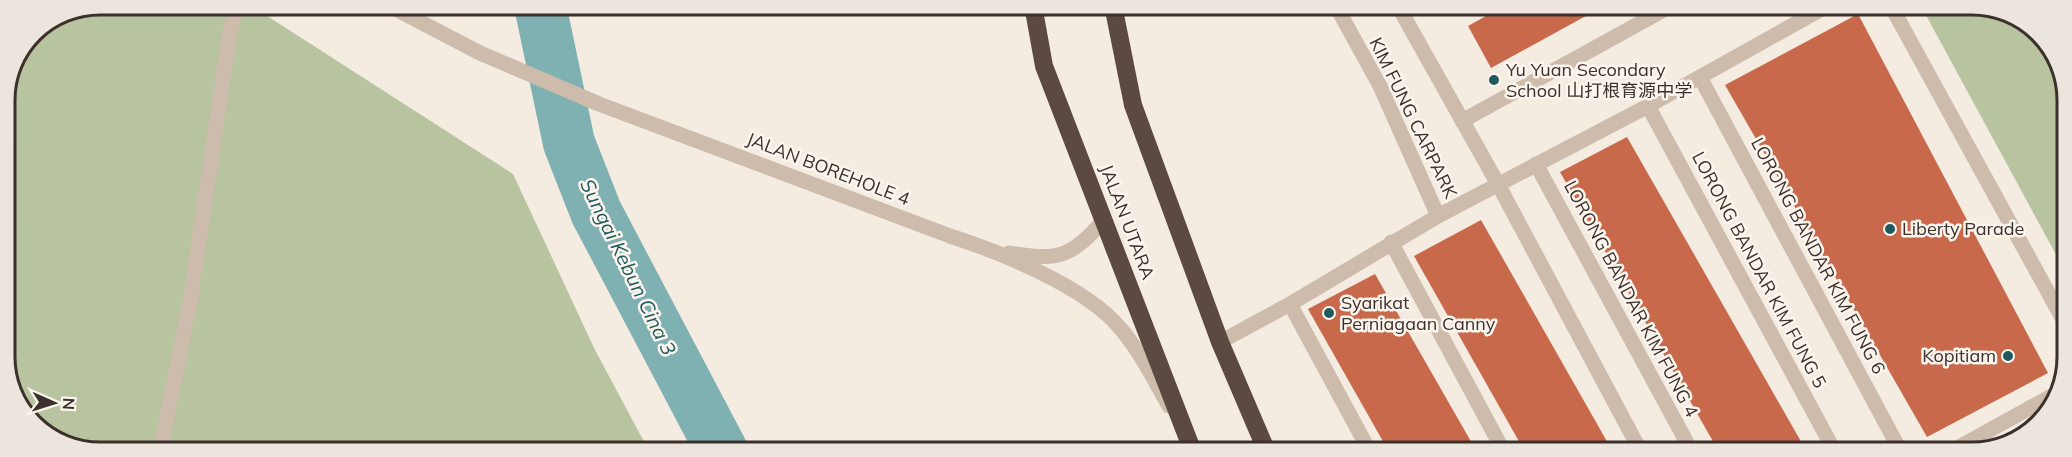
<svg xmlns="http://www.w3.org/2000/svg" width="2072" height="457" font-family="Mulish,'Noto Sans SC',sans-serif">
<style>
.green{fill:#b8c4a0}
.lines{fill:none;stroke-linecap:round;stroke-linejoin:round}
.river{stroke:#7fb0b2;stroke-width:52}
.building{fill:#c8694b}
.lane{stroke:#cdbbac;stroke-width:15}
.street{stroke:#cdbbac;stroke-width:15}
.highway{stroke:#5c4a42;stroke-width:18}
.poi-dot{fill:#1f5a5e;stroke:#fbf5ee;stroke-width:2}
.labels{text-anchor:middle;stroke-width:5;stroke-linejoin:round;paint-order:stroke}
.poi-label{font-size:18px;fill:#3b302b;stroke:#fbf5ee;text-anchor:start}
.street-label{font-size:18px;fill:#3b302b;stroke:#fbf5ee}
.water-label{font-size:20px;font-style:italic;fill:#1f5a5e;stroke:#fbf5ee}
.rim{fill:none;stroke:#3b302b;stroke-width:3}
</style>
<rect width="100%" height="100%" fill="#f4ebe1"/>
<g class="green">
<path d="M100,5H250L513,174L595,350L649,451H82L33,425L6,376L5,94L33,32Z"/>
<path d="M1921,6H1990L2039,32L2066,81V273Z"/>
</g>
<g class="lines">
<path class="river" d="M540,5L569,143L596,212L722,451"/>
</g>
<g class="building">
<path d="M1504,6H1604L1491,68L1468,26Z"/>
<path d="M1858,14L2048,373L1927,437L1725,85Z"/>
<path d="M1627,137L1807,452H1719L1560,172Z"/>
<path d="M1481,220L1613,452H1525L1414,256Z"/>
<path d="M1375,274L1477,452H1389L1308,309Z"/>
</g>
<g class="lines">
<g class="lane">
<path d="M1336,6L1380,86L1438,216"/>
<path d="M1398,6L1499,186"/>
<path d="M1462,121L1671,6"/>
<path d="M160,451L190,302L230,31L238,5"/>
</g>
<g class="street">
<path d="M388,5L480,53L599,104L950,236C1000,252 1086,287 1120,328C1140,351 1154,380 1169,406"/>
<path d="M1891,6L2066,325"/>
<path d="M1700,77L1901,452"/>
<path d="M1648,106L1835,452"/>
<path d="M1536,164L1692,452"/>
<path d="M1499,186L1641,452"/>
<path d="M1391,242L1504,452"/>
<path d="M1009,253C1059,261 1070,258 1104,220"/>
<path d="M1290,304L1370,452"/>
<path d="M1220,342L1290,304L1438,216L1648,106L1827,6"/>
<path d="M1950,452L2055,394"/>
</g>
<g class="highway">
<path d="M1033,5L1044,66L1193,452"/>
<path d="M1113,5L1133,105L1220,342L1267,452"/>
</g>
</g>
<g class="poi-dot">
<circle cx="1494" cy="80" r="6"/>
<circle cx="1890" cy="229" r="6"/>
<circle cx="1329" cy="313" r="6"/>
<circle cx="2008" cy="356" r="6"/>
</g>
<g class="labels">
<g class="poi-label">
<text x="1506" y="76">Yu Yuan Secondary<tspan x="1506" dy="21">School 山打根育源中学</tspan></text>
<text x="1902" y="235">Liberty Parade</text>
<text x="1341" y="309">Syarikat<tspan x="1341" dy="21">Perniagaan Canny</tspan></text>
<text x="1996" y="362" text-anchor="end">Kopitiam</text>
</g>
<g class="street-label">
<text transform="translate(1413 118) rotate(64)" y="6">KIM FUNG CARPARK</text>
<text transform="translate(828 169) rotate(21)" y="6">JALAN BOREHOLE 4</text>
<text transform="translate(1127 222) rotate(69)" y="6">JALAN UTARA</text>
<text transform="translate(1818 256) rotate(62)" y="6">LORONG BANDAR KIM FUNG 6</text>
<text transform="translate(1759 270) rotate(62)" y="6">LORONG BANDAR KIM FUNG 5</text>
<text transform="translate(1631 299) rotate(62)" y="6">LORONG BANDAR KIM FUNG 4</text>
</g>
<g class="water-label">
<text transform="translate(628 267) rotate(64)" y="7">Sungai Kebun Cina 3</text>
</g>
</g>
<path d="M0 0H2072V457H0ZM100 15H1972A85 85 0 0 1 2057 100V357A85 85 0 0 1 1972 442H100A85 85 0 0 1 15 357V100A85 85 0 0 1 100 15Z" fill="#ece5de" fill-rule="evenodd"/>
<path class="rim" d="M100 15H1972A85 85 0 0 1 2057 100V357A85 85 0 0 1 1972 442H100A85 85 0 0 1 15 357V100A85 85 0 0 1 100 15Z"/>
<g transform="translate(54 403) rotate(93)" stroke="#fbf5ee" stroke-width="4.5" paint-order="stroke">
<path d="M0-4.5L10 22L0 15L-10 22Z" fill="#3b302b"/>
<text y="-9" font-size="16" font-weight="bold" text-anchor="middle" fill="#3b302b">N</text>
</g>
</svg>
